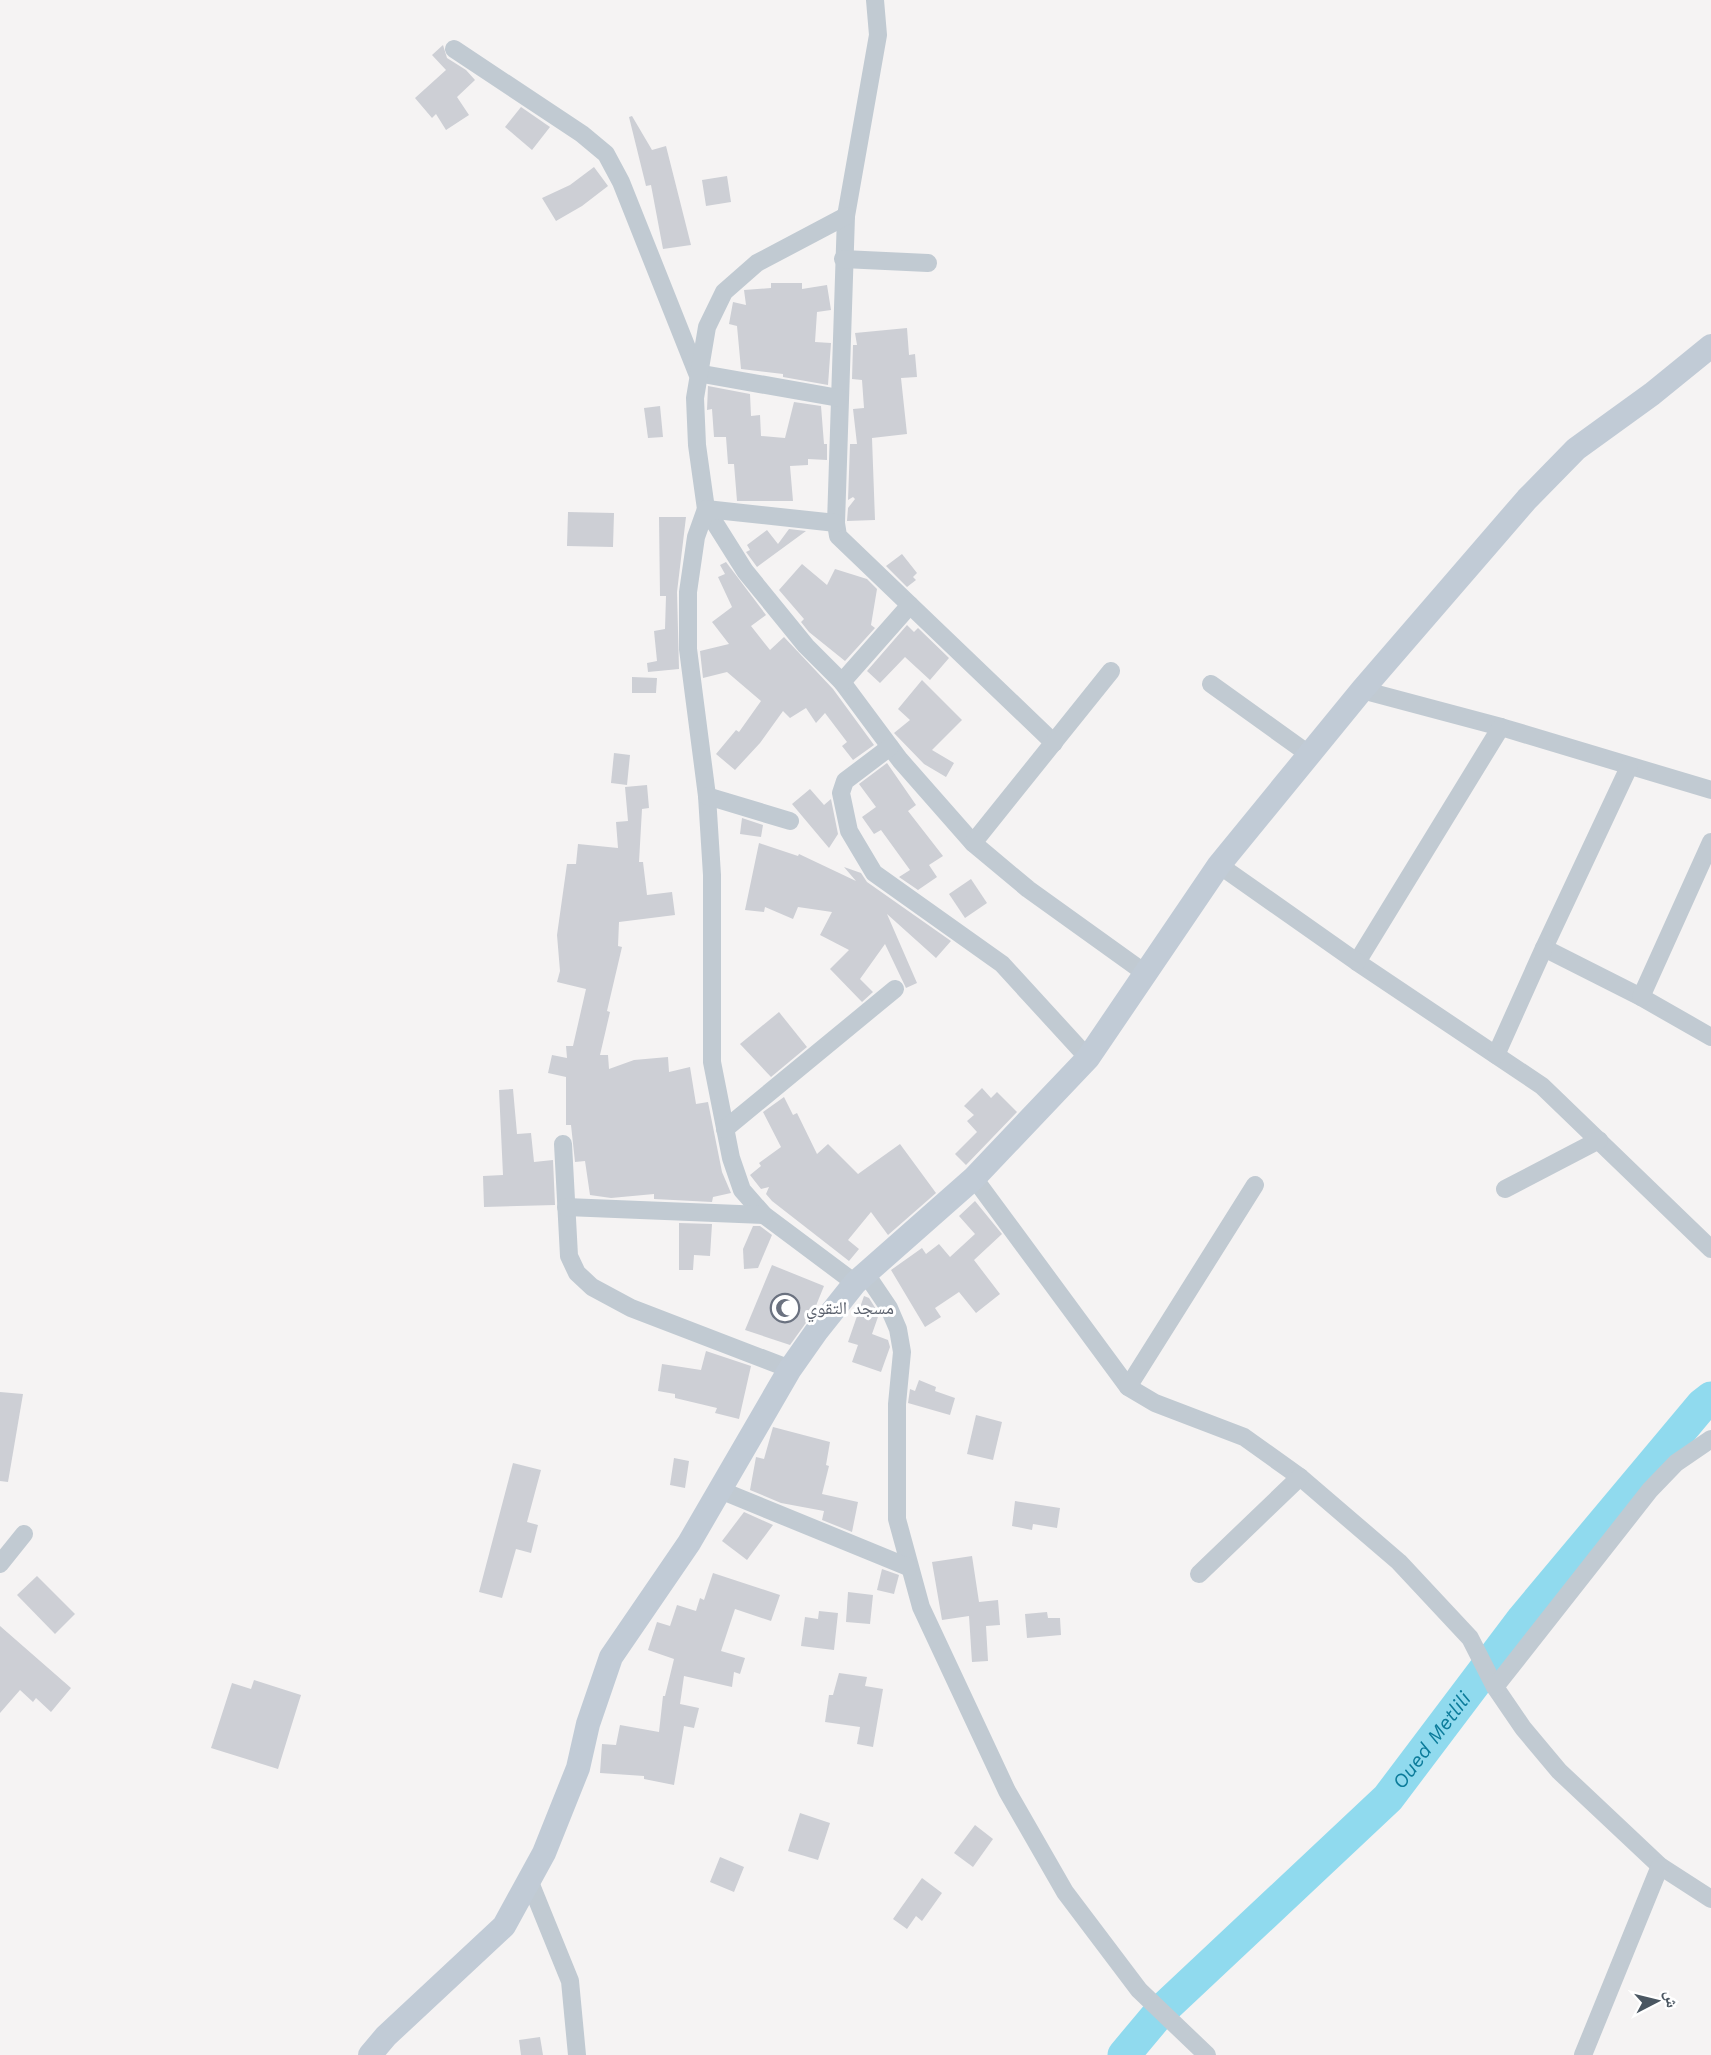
<svg xmlns="http://www.w3.org/2000/svg" width="1711" height="2055" font-family="'Work Sans','Noto Naskh Arabic',sans-serif">
<style>
.lines{fill:none;stroke-linecap:round;stroke-linejoin:round}
.river{stroke:#90daee;stroke-width:33}
.building{fill:#cdcfd5}
.minor{stroke:#c1cad2;stroke-width:18}
.secondary{stroke:#c1cbd6;stroke-width:24}
.labels{text-anchor:middle;stroke-width:6;stroke-linejoin:round;paint-order:stroke}
.worship-label{font-size:18px;fill:#5b616d;stroke:#fff;text-anchor:start}
.water-label{font-size:20px;font-style:italic;fill:#0c7c9b;stroke:#fff}
</style>
<rect width="100%" height="100%" fill="#f5f3f3"/>
<g class="lines">
<path class="river" id="s1" d="M1124,2055L1160,2012L1388,1798L1523,1619L1702,1405L1711,1398"/>
</g>
<g class="building">
<path d="M443,45L447,58L466,70L475,80L457,97L469,115L446,130L436,114L432,118L415,98L446,70L432,55Z"/>
<path d="M521,107L550,127L532,150L505,127Z"/>
<path d="M632,116L652,150L666,146L691,245L663,249L651,185L646,186L629,117Z"/>
<path d="M594,167L608,186L582,206L556,221L542,198L570,185Z"/>
<path d="M727,176L731,202L706,206L702,180Z"/>
<path d="M771,283H802V289L827,285L831,310L817,312L815,342L831,343L828,385L783,377V374L741,369L737,326L729,324L733,302L746,305L744,290L771,288Z"/>
<path d="M907,328L909,355L915,354L917,377L901,378L907,434L872,438L875,520L847,521L848,508L855,499L853,497L848,500L850,444H857L853,409L864,408L862,380L852,379L853,345H857L855,333Z"/>
<path d="M708,386L750,394L751,416L760,415L761,436L785,438L794,402L821,406L824,444H827V460L808,459V465L790,466L793,501H737L734,464H728L726,437H714L712,409L707,410Z"/>
<path d="M660,406L663,437L648,438L644,408Z"/>
<path d="M568,512L614,513L613,547L567,546Z"/>
<path d="M659,517H686L677,592L679,669L648,672L647,663L657,661L654,631L665,629L666,596H660Z"/>
<path d="M789,529L806,531L757,567L746,552L750,550L747,545L767,530L778,544Z"/>
<path d="M902,554L917,573L913,577L916,580L907,587L886,566Z"/>
<path d="M726,562L766,615L751,626L770,650L784,637L833,689L874,745L853,760L842,746L847,742L825,713L816,723L806,708L790,718L783,711L760,743L735,770L716,754L736,730L739,732L761,701L727,672L703,678L700,651L729,644L712,622L732,607L718,577L725,574L720,565Z"/>
<path d="M802,564L827,585L835,569L867,579L877,589L871,625L875,628L845,661L809,632L801,622L804,619L779,590Z"/>
<path d="M907,625L914,632L918,628L949,658L930,680L905,657L880,683L867,671Z"/>
<path d="M632,677L657,678L656,693H632Z"/>
<path d="M922,680L962,720L932,750L954,763L946,777L924,764L894,733L910,720L898,709Z"/>
<path d="M614,753L630,755L627,785L611,783Z"/>
<path d="M887,763L916,805L908,811L943,856L929,865L937,877L918,890L899,877L910,870L881,830L874,834L862,817L876,807L859,784Z"/>
<path d="M647,785L649,808L642,809L639,862H643L647,895L672,892L675,915L619,922L618,946L622,947L607,1011L610,1012L600,1055H608L609,1069L634,1060L668,1057L669,1072L690,1067L696,1104L708,1102L722,1172L731,1193L713,1197L712,1202L654,1199V1194L611,1198L590,1195L585,1161L575,1162L571,1125H566V1077L548,1073L552,1055L567,1058L566,1046H573L586,989L557,982L560,971L557,935L567,864H576L578,844L618,848L616,822L628,821L625,787Z"/>
<path d="M810,789L824,805L831,799L838,834L829,848L792,804Z"/>
<path d="M742,818L763,825L761,837L740,834Z"/>
<path d="M759,843L798,856L799,854L856,881L844,867L861,873L867,882L951,941L936,958L887,914L917,983L906,988L885,944L860,979L873,992L862,1002L830,969L849,950L820,935L832,912L798,907L793,919L765,907L764,912L745,910Z"/>
<path d="M971,879L987,903L965,918L949,894Z"/>
<path d="M779,1012L807,1047L771,1077L740,1044Z"/>
<path d="M982,1088L991,1098L997,1092L1017,1112L966,1165L955,1154L977,1132L967,1121L974,1115L964,1106Z"/>
<path d="M513,1089L517,1134L531,1133L534,1162L553,1160L555,1205L484,1207L483,1176L503,1175L499,1090Z"/>
<path d="M784,1097L793,1115L797,1113L817,1154L828,1144L858,1174L900,1144L936,1193L888,1235L871,1212L848,1240L859,1249L849,1261L772,1201L766,1194L769,1187L761,1189L750,1175L761,1166L759,1163L781,1147L763,1112Z"/>
<path d="M975,1201L1002,1234L974,1260L1000,1294L976,1313L959,1292L935,1308L941,1317L925,1327L891,1270L922,1248L926,1254L939,1244L950,1257L975,1234L959,1216Z"/>
<path d="M679,1223L712,1224L710,1256L694,1255L693,1270H679Z"/>
<path d="M753,1226H760L772,1235L758,1268L744,1269L743,1249Z"/>
<path d="M772,1265L824,1286L813,1313L790,1345L745,1330Z"/>
<path d="M864,1296L869,1298L879,1314L872,1334L888,1340L890,1347L881,1372L852,1362L858,1345L848,1342Z"/>
<path d="M706,1351L751,1366L739,1419L715,1413L717,1408L675,1398V1394L658,1391L662,1364L701,1370Z"/>
<path d="M919,1380L936,1387L935,1391L955,1398L950,1415L908,1403L910,1389L915,1391Z"/>
<path d="M0,1392L23,1394L8,1482L0,1481Z"/>
<path d="M976,1415L1002,1422L993,1460L967,1454Z"/>
<path d="M773,1427L830,1442L826,1465L829,1466L822,1494L858,1502L852,1532L822,1520L824,1511L781,1503L750,1490L756,1457L764,1459Z"/>
<path d="M674,1458L689,1461L685,1488L670,1485Z"/>
<path d="M513,1463L541,1470L527,1522L538,1525L531,1553L516,1549L502,1598L479,1592Z"/>
<path d="M1015,1501L1060,1508L1057,1528L1033,1524L1032,1530L1012,1526Z"/>
<path d="M744,1512L773,1525L747,1560L722,1541Z"/>
<path d="M972,1556L979,1602L998,1600L1000,1625L986,1626L988,1661L972,1662L969,1616L942,1620L932,1562Z"/>
<path d="M882,1569L899,1575L894,1594L877,1590Z"/>
<path d="M713,1573L780,1595L771,1621L735,1609L721,1651L745,1658L740,1674L734,1672L732,1687L684,1676L680,1704L699,1708L694,1728L684,1726L674,1785L644,1779V1776L600,1773L602,1744L616,1745L620,1725L659,1732L663,1696H665L674,1659L648,1650L657,1622L670,1626L677,1605L696,1611L700,1598L704,1600Z"/>
<path d="M37,1576L75,1614L55,1634L17,1595Z"/>
<path d="M848,1592L873,1595L870,1624L846,1622Z"/>
<path d="M819,1611L838,1613L834,1650L801,1646L805,1617L818,1619Z"/>
<path d="M1047,1612L1048,1618H1060L1061,1635L1027,1638L1025,1614Z"/>
<path d="M0,1626L71,1688L51,1712L36,1698L33,1702L20,1690L0,1713Z"/>
<path d="M839,1673L867,1677L865,1686L883,1689L873,1747L857,1744L860,1727L825,1722L829,1695H833Z"/>
<path d="M254,1680L301,1695L278,1769L211,1748L232,1683L251,1689Z"/>
<path d="M800,1813L830,1823L818,1860L788,1851Z"/>
<path d="M975,1825L993,1839L973,1867L954,1853Z"/>
<path d="M720,1857L744,1867L734,1892L710,1882Z"/>
<path d="M922,1878L942,1893L922,1921L916,1916L907,1929L893,1919Z"/>
<path d="M540,2037L543,2055H521L519,2040Z"/>
</g>
<g class="lines">
<g class="minor">
<path d="M875,0L878,35L846,216L836,523L838,536L1054,743"/>
<path d="M454,49L582,134L606,154L621,182L697,373L839,398"/>
<path d="M846,216L757,263L724,292L707,327L695,398L697,445L706,509L745,571L806,646L842,682L900,760L973,843L1028,889L1145,973"/>
<path d="M843,259L928,263"/>
<path d="M836,523L706,509L696,537L688,592V649L707,796L712,875V1062L731,1158L742,1190L764,1215L855,1283"/>
<path d="M842,682L910,605"/>
<path d="M1211,684L1310,755"/>
<path d="M1362,690L1501,727L1711,790"/>
<path d="M1501,727L1357,962L1542,1086L1711,1249"/>
<path d="M890,747L845,781L841,793L849,831L874,873L1002,964L1088,1058"/>
<path d="M1629,767L1544,948L1641,997L1711,1037"/>
<path d="M707,796L790,821"/>
<path d="M973,843L1111,671"/>
<path d="M1219,865L1357,962"/>
<path d="M1641,997L1711,842"/>
<path d="M1496,1055L1544,948"/>
<path d="M725,1129L895,989"/>
<path d="M563,1144L569,1256L577,1273L592,1287L631,1308L790,1369"/>
<path d="M974,1178L1128,1387L1155,1403L1244,1437L1300,1477L1399,1562L1470,1638L1495,1687L1523,1728L1559,1771L1660,1866L1711,1899"/>
<path d="M1505,1189L1599,1140"/>
<path d="M566,1207L764,1215"/>
<path d="M866,1274L889,1308L898,1329L902,1352L897,1404V1519L921,1607L1007,1791L1065,1892L1139,1990L1207,2055"/>
<path d="M1128,1387L1255,1185"/>
<path d="M720,1490L908,1567"/>
<path d="M0,1564L24,1534"/>
<path d="M1199,1574L1300,1477"/>
<path d="M1495,1687L1650,1490L1676,1463L1711,1439"/>
<path d="M529,1880L570,1981L577,2055"/>
<path d="M1583,2055L1660,1866"/>
</g>
<path class="secondary" d="M370,2055L386,2036L504,1926L544,1853L578,1768L588,1724L611,1657L689,1543L790,1369L816,1332L855,1283L974,1178L1088,1058L1219,865L1362,690L1527,499L1576,449L1652,394L1711,346"/>
</g>
<defs>
<g id="mosque-ring" transform="scale(1.5)"><circle r="9.5" fill="#fff" stroke="#6b7280" stroke-width="1.5"/><path d="M3.5-4.9A6 6 0 1 0 3.5 4.9A5 5 0 1 1 3.5-4.9Z" fill="#6b7280"/></g>
</defs>
<g fill-rule="evenodd">
<use href="#mosque-ring" x="785" y="1308"/>
</g>
<g class="labels">
<g class="worship-label">
<text x="806" y="1314">مسجد التقوي</text>
</g>
<g class="water-label">
<text dy="7" stroke="none"><textPath href="#s1" startOffset="441">Oued Metlili</textPath></text>
</g>
</g>
<g transform="translate(1657 2001) rotate(83)" stroke="#ffffff" stroke-width="4.5" paint-order="stroke">
<path d="M0-4.5L10 22L0 15L-10 22Z" fill="#4a5661"/>
<text y="-9" font-size="16" font-weight="bold" text-anchor="middle" fill="#4a5661">ش</text>
</g>
</svg>
